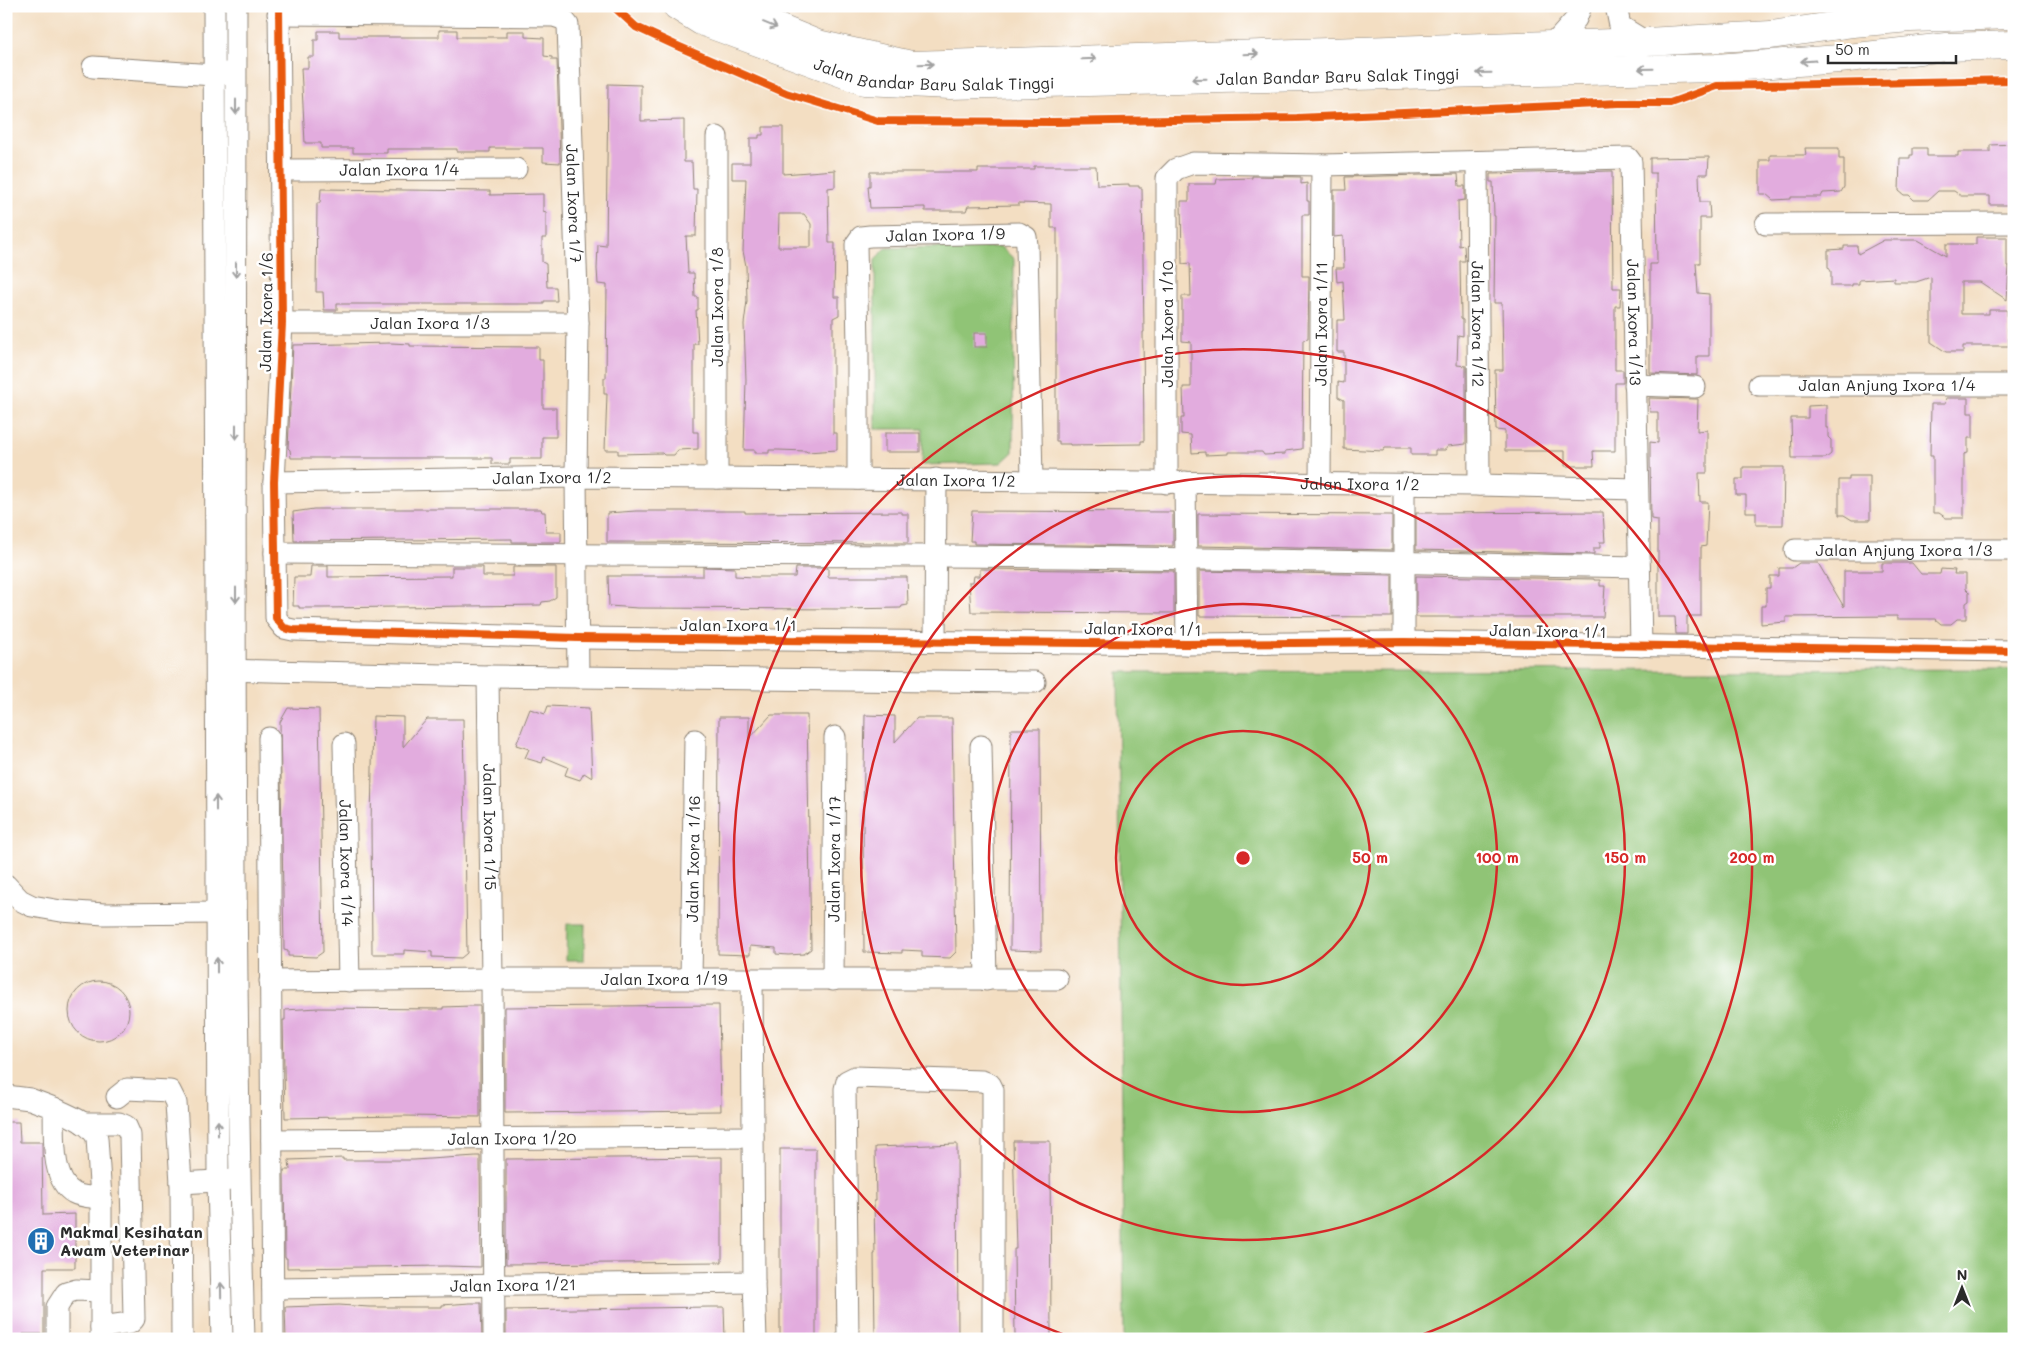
<svg xmlns="http://www.w3.org/2000/svg" width="2020" height="1345" font-family="Mali,sans-serif">
<style>
.green{fill:#90c476;stroke:#5e7850}
.building{fill:#e2acde;fill-rule:evenodd}
.lines{fill:none;stroke-linecap:round;stroke-linejoin:round}
.minor-casing{stroke:#8f8476;stroke-width:23}
.major-casing{stroke:#8f8476;stroke-width:29}
.minor{stroke:#fff;stroke-width:21}
.major{stroke:#fff;stroke-width:28}
.cycleway-casing{stroke:#fff;stroke-width:11}
.cycleway{stroke:#e8590c;stroke-width:8}
.oneway{stroke:#a0a0a0}
.ring{fill:none;stroke:#d62828;stroke-width:2.5}
.labels{text-anchor:middle;stroke-width:5;stroke-linejoin:round;paint-order:stroke}
.street-label{font-size:16px;fill:#2b2b2b;stroke:#fff}
.poi-label{font-size:16px;font-weight:bold;fill:#2b2b2b;stroke:#fff;text-anchor:start}
.centre{fill:#d62828;stroke:#fff;stroke-width:2.5}
.ring-label{font-size:15px;text-anchor:middle;font-weight:bold;fill:#d62828;stroke:#fff;stroke-width:5;stroke-linejoin:round;paint-order:stroke}
</style>
<rect width="100%" height="100%" fill="#fff"/>
<filter id="ink" filterUnits="userSpaceOnUse"><feTurbulence type="fractalNoise" baseFrequency=".02" numOctaves="2"/><feDisplacementMap in="SourceGraphic" scale="10" xChannelSelector="R" yChannelSelector="G"/><feConvolveMatrix kernelMatrix="1 2 1 2 8 2 1 2 1" color-interpolation-filters="sRGB"/></filter>
<filter id="wash" filterUnits="userSpaceOnUse"><feTurbulence type="fractalNoise" baseFrequency=".0096" numOctaves="4" result="noise"/><feDisplacementMap in="SourceGraphic" scale="20" xChannelSelector="R" yChannelSelector="G"/><feGaussianBlur stdDeviation="1.12" result="paint"/><feColorMatrix in="noise" values="0 0 0 0 0 0 0 0 0 0 0 0 0 0 0 0 0 1.4 0 .05"/><feComposite in="paint" operator="in"/></filter>
<g filter="url(#wash)">
<rect width="100%" height="100%" fill="#f3dec2"/>
<g class="green">
<path d="M1001,247L1014,259L1013,452L1001,463L922,465L923,429H875V259L886,248Z"/>
<path d="M2014,669V1339H1124L1118,672Z"/>
<path d="M567,924H585L584,960H566Z"/>
</g>
<g id="blocks">
<g class="building">
<path d="M439,30H457V37H507V31H525V37L544,38V56L552,57V60H557L560,163L543,162V148H490V152H457V149H387V153H353V148H321V143H305L301,68H308V57H314V40H318V31H339V37H439Z"/>
<path d="M608,84L641,85V121L684,120V162H692L693,189H697L696,236H686L688,273H694L695,297H698V310H696L698,344H694V396H693V432H698V449L678,450L674,455H664L662,453L618,454V450H605L607,394H604V378H606L607,285L598,284L597,269L598,245L606,246Z"/>
<path d="M763,127H783V174L835,170V187L828,188L829,243H835L834,297H839V315L833,318V433H837V450L807,452L806,451L778,450H769V453H755V450H744L746,380L744,324L747,301L746,266L743,251L746,179H732V163H750V138H759V135H763ZM779,214H804L811,224V247H778Z"/>
<path d="M2014,144V205H1990V196H1961L1954,191H1938L1928,200H1914L1909,195H1904L1899,191L1900,158H1910V155H1913V148H1927V156H1958V152H1990V145Z"/>
<path d="M1805,148H1839V159H1844V187L1841,192L1823,193L1821,197H1791V199L1773,200L1766,194H1760V160H1770V155H1806Z"/>
<path d="M1709,157L1708,174H1699L1700,202H1709L1710,218H1700V263H1696L1698,293L1709,294V356H1697V375L1650,373V264H1657L1656,173H1650V158Z"/>
<path d="M1034,166H1096L1097,185L1129,184V186H1139V188H1142L1144,332H1143L1144,441H1141V444L1070,445V444H1059V441H1056V298H1057V228H1051V204L1019,203V205L968,206L966,211H925V207L870,208L868,186H870V172H978V169H1034Z"/>
<path d="M1612,171L1613,288H1621L1620,306H1615V370H1623V383H1615V451H1593L1594,466H1565V451H1505V431L1496,430L1495,370H1503L1502,303H1494L1495,216H1494L1493,182H1490V174Z"/>
<path d="M1458,174L1459,186H1465V200L1458,201L1459,246L1464,245L1465,261H1460L1461,319L1463,320V336L1458,335L1457,365L1466,366V444L1448,446L1445,450H1435V455H1411V448H1385L1383,451L1344,449V400L1338,397V382L1344,383V352H1337V320H1345L1343,281L1337,282L1336,268H1344L1343,236L1334,237V190H1346L1345,177Z"/>
<path d="M1252,176L1301,177V184L1307,183V201H1309V215H1302V276H1309L1308,339L1303,340L1302,449L1285,451V454L1264,455L1262,452H1228V454L1205,455V452L1192,453L1191,435L1181,434V418H1184L1183,387H1191V342L1182,341V296H1191L1190,263L1182,264L1181,201H1189V184H1216L1217,179L1252,178Z"/>
<path d="M321,189L490,191V195L543,194V211L546,212V238H542V262L546,264L547,287H556L557,301H544V304H337V310H324L323,292H316L317,203H320Z"/>
<path d="M1976,237H2007V266H2009L2007,300L1980,282H1961V314H1989V310H2007L2009,346H1963V352H1946L1931,342V277L1916,282H1894V278L1859,280V284H1852V286H1831V271L1828,267V250L1844,249V246H1857L1858,254L1884,240H1918L1946,256V244H1976Z"/>
<rect x="974" y="333" width="13" height="14"/>
<path d="M391,343L410,344V346L539,347V360H543V408H556V437H542V459H510V464H492V458H291L290,450L288,448L293,345Z"/>
<path d="M1649,398L1698,399L1697,431L1707,430V473H1699L1700,502H1708L1706,546L1701,547V616H1687V634H1676L1675,617H1658V520L1651,519L1650,458V442L1658,443V412H1650Z"/>
<path d="M1946,398H1968V413H1973V438H1968V453L1964,454V518H1946L1939,513H1933V456H1930L1931,404H1945Z"/>
<path d="M1826,405V428H1828V437L1831,440V454L1826,458H1792L1791,418H1808V406Z"/>
<rect x="885" y="433" width="35" height="19"/>
<path d="M1743,467H1784L1783,525H1756V512H1746V495H1736V479H1743Z"/>
<path d="M1849,476H1870V520H1852L1844,515H1839V480H1849Z"/>
<path d="M314,509H541L542,512H545L546,532H561V542H512V539L294,541L293,512Z"/>
<path d="M636,511H745V513L902,512V514H908V543L607,542V513Z"/>
<path d="M972,511L1173,512V546L974,544V541H970Z"/>
<path d="M1603,512L1605,542H1600V548H1594V554L1416,550V513Z"/>
<path d="M1198,514L1392,515V550L1198,546Z"/>
<path d="M1799,563H1818L1844,607V571H1882V563H1912L1921,574H1940L1941,569L1955,570L1954,574H1966V589L1969,592V601L1966,603V619H1957L1951,624H1941L1935,619H1897V616L1786,617V622L1761,624V606H1766V588H1770V576H1779V568H1792Z"/>
<path d="M311,566H328V577L452,576V567H483V576H513V567H556V597L550,601L542,602L541,605L324,608H299V606H293L294,577H310Z"/>
<path d="M703,567L735,568V576L754,577H795L796,568H828V577H907L908,605L902,606L901,608L844,609L638,608L609,606L608,576H703Z"/>
<path d="M980,569L1174,571V613L971,612L969,582H973L974,576H980Z"/>
<path d="M1199,571L1392,575V617L1199,616Z"/>
<path d="M1416,576L1594,579V580H1600V586H1605L1603,617H1416Z"/>
<path d="M548,706L589,708L592,778L584,773L580,780L565,775L568,767L544,757L542,763L525,758L529,749L516,745L530,709L545,714Z"/>
<path d="M288,708L319,709L323,952L316,957L288,956V951L284,950L280,722Z"/>
<path d="M771,715H807L811,949L804,954L788,955L776,954V948L750,946V955L718,954L719,717H749V739Z"/>
<path d="M865,715L895,716V742L917,718H952L956,952L950,958L922,957V951L902,950V953L864,952L863,823Z"/>
<path d="M373,716L403,717V747L427,719H463L467,953L461,958L432,957V952L404,950V954H372L371,824Z"/>
<path d="M1011,729H1040L1041,951L1010,950Z"/>
<circle cx="99" cy="1011" r="30"/>
<path d="M719,1005L721,1111L505,1113V1007Z"/>
<path d="M471,1006H480V1117L403,1116L285,1118L283,1020H285V1010L318,1008L443,1009V1007Z"/>
<path d="M6,1122H19L20,1142H42L43,1215L75,1214V1268H44V1334H23V1339H6Z"/>
<path d="M1013,1141H1050L1051,1339H1015L1014,1249H1016Z"/>
<path d="M957,1144L958,1339H875L874,1254H875L874,1201H876L875,1147Z"/>
<rect x="780" y="1149" width="36" height="190"/>
<path d="M476,1156H480L481,1267L446,1266L287,1268V1258H285L284,1170H290L289,1160L343,1158V1160H414Z"/>
<path d="M722,1157V1262L506,1264V1159Z"/>
<path d="M470,1303H481L482,1339H286L285,1307L339,1305L369,1307H442V1305Z"/>
<path d="M711,1307H724L725,1339H506V1310Z"/>
</g>
</g>
</g>
<g filter="url(#ink)">
<use href="#blocks" fill-opacity="0" stroke="#8f8476" stroke-width="1"/>
<g class="lines">
<g class="minor-casing">
<g id="minor">
<path d="M214,6L218,1181L222,1339"/>
<path d="M236,6C236,450 231,895 244,1339"/>
<path d="M279,6L282,323L274,482L276,618L284,628L293,630L578,638L1187,644L1404,642L2014,651"/>
<path d="M1616,6L1620,26L1646,42"/>
<path id="s1" d="M278,14L554,16L563,19L568,25L578,323L576,477L578,677"/>
<path d="M1553,45L1576,19L1581,6"/>
<path d="M93,67L214,75L227,73"/>
<path d="M717,137V478"/>
<path id="s2" d="M1477,163L1479,485"/>
<path id="s3" d="M281,170L516,169"/>
<path d="M1766,224L2014,223"/>
<path id="s4" d="M282,323H578"/>
<path d="M1635,385L1695,387"/>
<path id="s5" d="M1759,385H2014"/>
<path id="s6" d="M858,479V347L856,244L861,237L870,236L1019,233L1026,237L1027,245L1032,480"/>
<path id="s7" d="M274,482L576,477L717,478L1479,485L1637,489"/>
<path d="M1185,482L1187,644"/>
<path id="s8" d="M1167,483V178L1176,169L1193,163L1322,165L1628,158L1631,162L1641,646"/>
<path id="s9" d="M1320,483L1322,165"/>
<path d="M1404,484V642"/>
<path id="s10" d="M1795,550H2014"/>
<path d="M275,553C497,556 718,554 940,556C1173,557 1406,563 1639,567"/>
<path d="M935,641L936,479"/>
<path d="M223,670L488,676L1035,682"/>
<path id="s11" d="M488,676L492,979L494,1339"/>
<path d="M269,738L273,1339"/>
<path id="s12" d="M344,744L349,981"/>
<path d="M981,746L986,980"/>
<path d="M6,885L20,900L32,906L61,911L104,914L217,913"/>
<path id="s13" d="M691,979L695,740"/>
<path d="M752,980L754,1282L756,1339"/>
<path id="s14" d="M833,980L835,737"/>
<path id="s15" d="M270,981L492,979H1057"/>
<path d="M6,1096L30,1099L54,1108C55,1132 50,1180 74,1193C81,1197 92,1197 101,1198"/>
<path d="M117,1097L127,1089L170,1091L176,1103L181,1183L182,1339"/>
<path d="M54,1108C69,1116 90,1122 97,1138L101,1198V1339"/>
<path d="M83,1123H119L126,1126L130,1135L134,1319L130,1323L101,1327"/>
<path id="s16" d="M272,1140L753,1137"/>
<path d="M181,1183L233,1180"/>
<path id="s17" d="M273,1288L754,1282"/>
<path d="M57,1339V1307L66,1293L76,1290L100,1291"/>
<path d="M848,1339L845,1089L847,1081L855,1077L982,1081L990,1084L993,1090V1339"/>
</g>
</g>
<g class="major-casing">
<g id="major">
<path id="s18" d="M677,6L701,21L864,81L950,85L1716,68L1839,59L1946,47L2014,45"/>
<path d="M725,6L817,44L911,65L1646,42L1771,35L1853,23L1910,18L2014,15"/>
</g>
</g>
<use href="#minor" class="minor"/>
<use href="#major" class="major"/>
<g class="cycleway-casing">
<g id="cycleway">
<path d="M279,6L282,323L274,482L276,618L284,628L293,630L578,638L1187,644L1404,642L2014,651"/>
<path d="M613,6L636,27L675,45L786,93L878,121L1053,122L1297,118L1619,103H1670L1717,86L2014,80"/>
</g>
</g>
<use href="#cycleway" class="cycleway"/>
</g>
<defs><path id="oneway-shaft" d="M-6 0H5M1.5-3L5.5 0L1.5 3" fill="none" stroke-width="1.6" stroke-linecap="round" stroke-linejoin="round" transform="scale(1.25)"/></defs>
<g class="oneway">
<use href="#oneway-shaft" transform="translate(770 25) rotate(22)"/>
<use href="#oneway-shaft" transform="translate(1251 54) rotate(-2)"/>
<use href="#oneway-shaft" transform="translate(1089 59) rotate(-2)"/>
<use href="#oneway-shaft" transform="translate(1808 61) rotate(176)"/>
<use href="#oneway-shaft" transform="translate(926 64) rotate(-2)"/>
<use href="#oneway-shaft" transform="translate(1646 69) rotate(179)"/>
<use href="#oneway-shaft" transform="translate(1484 73) rotate(179)"/>
<use href="#oneway-shaft" transform="translate(1199 79) rotate(179)"/>
<use href="#oneway-shaft" transform="translate(236 107) rotate(90)"/>
<use href="#oneway-shaft" transform="translate(236 270) rotate(90)"/>
<use href="#oneway-shaft" transform="translate(236 432) rotate(90)"/>
<use href="#oneway-shaft" transform="translate(236 595) rotate(90)"/>
<use href="#oneway-shaft" transform="translate(216 803) rotate(-90)"/>
<use href="#oneway-shaft" transform="translate(217 965) rotate(-90)"/>
<use href="#oneway-shaft" transform="translate(218 1128) rotate(-90)"/>
<use href="#oneway-shaft" transform="translate(221 1290) rotate(-91)"/>
</g>
</g>
<g class="ring">
<circle cx="1243" cy="858" r="127"/>
<circle cx="1243" cy="858" r="254"/>
<circle cx="1243" cy="858" r="382"/>
<path d="M1073 1338A509 509 0 1 1 1413 1338"/>
</g>
<defs>
<g id="building-disc" transform="scale(1.4375)"><circle r="9.5" fill="#1f6fb2" stroke="#fff"/><path d="M-4-6H4V6H1V3H-1V6H-4ZM-2.5-4.3h1.7v1.8h-1.7ZM.8-4.3h1.7v1.8H.8ZM-2.5-1h1.7V.8h-1.7ZM.8-1h1.7V.8H.8Z" fill="#fff"/></g>
</defs>
<g fill-rule="evenodd">
<use href="#building-disc" x="41" y="1241"/>
</g>
<g class="labels">
<g class="street-label">
<text dy="6" stroke="none"><textPath href="#s18" startOffset="271">Jalan Bandar Baru Salak Tinggi</textPath></text>
<text dy="6" stroke="none"><textPath href="#s18" startOffset="676">Jalan Bandar Baru Salak Tinggi</textPath></text>
<text dy="6" stroke="none"><textPath href="#s3" startOffset="118">Jalan Ixora 1/4</textPath></text>
<text dy="6" stroke="none"><textPath href="#s1" startOffset="472">Jalan Ixora 1/7</textPath></text>
<text dy="6" stroke="none"><textPath href="#s6" startOffset="328">Jalan Ixora 1/9</textPath></text>
<text transform="translate(717 307) rotate(-90)" y="6">Jalan Ixora 1/8</text>
<text transform="translate(266 312) rotate(-89)" y="6">Jalan Ixora 1/6</text>
<text dy="6" stroke="none"><textPath href="#s4" startOffset="148">Jalan Ixora 1/3</textPath></text>
<text dy="6" stroke="none"><textPath href="#s8" startOffset="936">Jalan Ixora 1/13</textPath></text>
<text transform="translate(1167 324) rotate(-90)" y="6">Jalan Ixora 1/10</text>
<text dy="6" stroke="none"><textPath href="#s9" startOffset="159">Jalan Ixora 1/11</textPath></text>
<text dy="6" stroke="none"><textPath href="#s2" startOffset="161">Jalan Ixora 1/12</textPath></text>
<text dy="6" stroke="none"><textPath href="#s5" startOffset="128">Jalan Anjung Ixora 1/4</textPath></text>
<text dy="6" stroke="none"><textPath href="#s7" startOffset="278">Jalan Ixora 1/2</textPath></text>
<text dy="6" stroke="none"><textPath href="#s7" startOffset="682">Jalan Ixora 1/2</textPath></text>
<text dy="6" stroke="none"><textPath href="#s7" startOffset="1086">Jalan Ixora 1/2</textPath></text>
<text dy="6" stroke="none"><textPath href="#s10" startOffset="109">Jalan Anjung Ixora 1/3</textPath></text>
<text x="738" y="631">Jalan Ixora 1/1</text>
<text transform="translate(1143 629) rotate(1)" y="6">Jalan Ixora 1/1</text>
<text transform="translate(1548 631) rotate(1)" y="6">Jalan Ixora 1/1</text>
<text dy="6" stroke="none"><textPath href="#s11" startOffset="151">Jalan Ixora 1/15</textPath></text>
<text dy="6" stroke="none"><textPath href="#s13" startOffset="120">Jalan Ixora 1/16</textPath></text>
<text dy="6" stroke="none"><textPath href="#s14" startOffset="121">Jalan Ixora 1/17</textPath></text>
<text dy="6" stroke="none"><textPath href="#s12" startOffset="119">Jalan Ixora 1/14</textPath></text>
<text dy="6" stroke="none"><textPath href="#s15" startOffset="394">Jalan Ixora 1/19</textPath></text>
<text dy="6" stroke="none"><textPath href="#s16" startOffset="240">Jalan Ixora 1/20</textPath></text>
<text dy="6" stroke="none"><textPath href="#s17" startOffset="240">Jalan Ixora 1/21</textPath></text>
</g>
<g class="poi-label">
<text x="60" y="1238">Makmal Kesihatan<tspan x="60" dy="18">Awam Veterinar</tspan></text>
</g>
</g>
<circle cx="1243" cy="858" r="8" class="centre"/>
<g class="ring-label">
<text x="1370" y="863">50 m</text>
<text x="1497" y="863">100 m</text>
<text x="1625" y="863">150 m</text>
<text x="1752" y="863">200 m</text>
</g>
<rect width="2020" height="1345" fill="none" stroke="#fff" stroke-width="25"/>
<g transform="translate(1962 1288)" stroke="#ffffff" stroke-width="4" paint-order="stroke">
<path d="M0-4L9 19L0 12L-9 19Z" fill="#2b2b2b"/>
<text y="-8" font-size="14" font-weight="bold" text-anchor="middle" fill="#2b2b2b">N</text>
</g>
<path d="M1828 55v8h128v-8" fill="none" stroke="#2b2b2b" stroke-width="2.5"/>
<text x="1835" y="55" font-size="15" fill="#2b2b2b" stroke="#ffffff" stroke-width="4" paint-order="stroke">50 m</text>
</svg>
